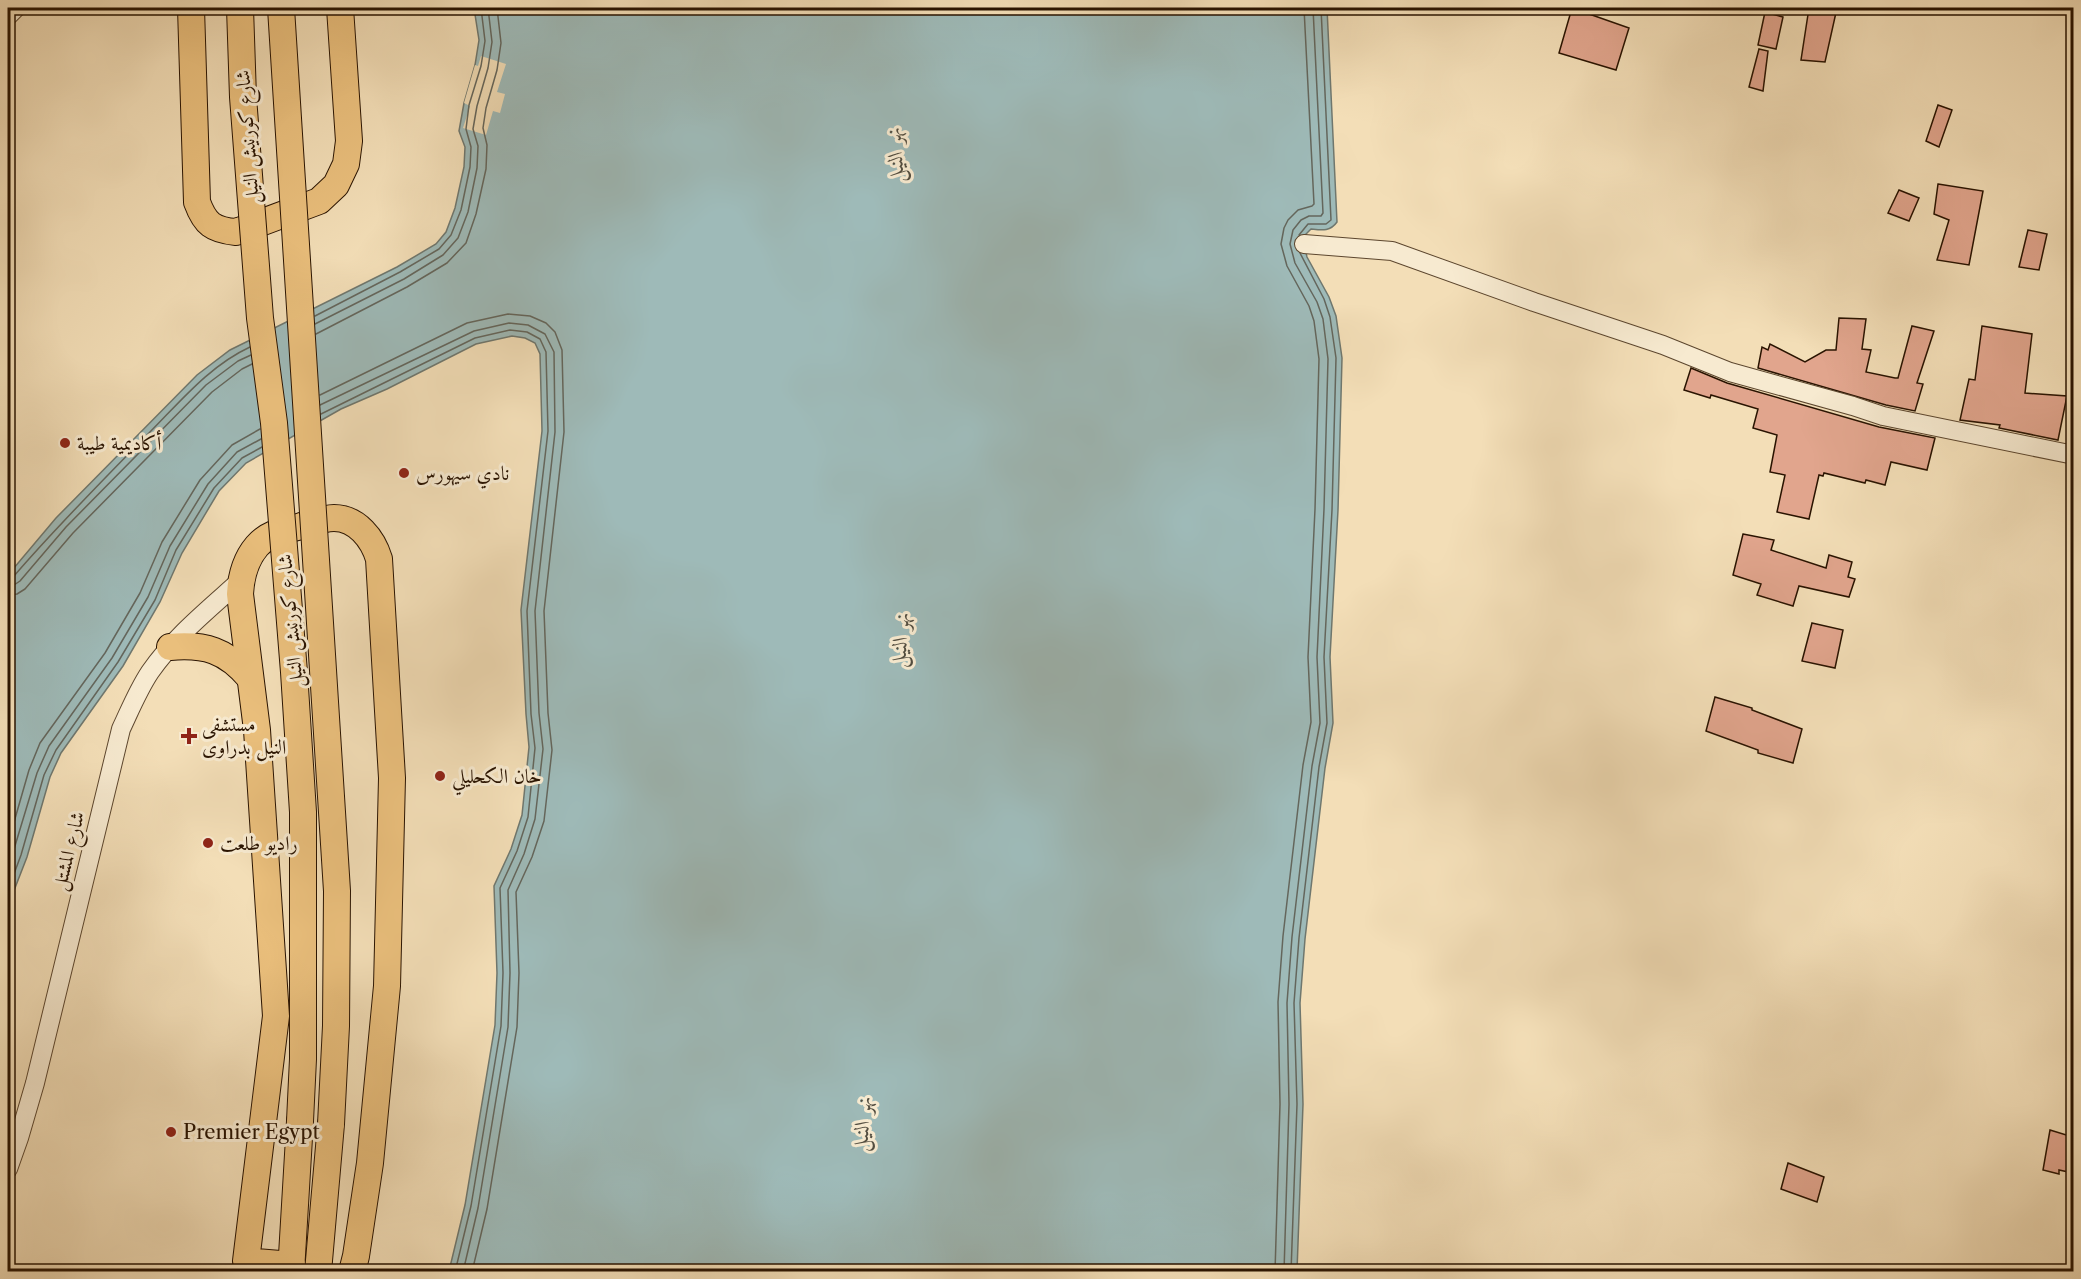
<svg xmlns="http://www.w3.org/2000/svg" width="2081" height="1279" font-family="'Libre Caslon Text',Amiri,serif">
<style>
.water{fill:#9ebab8;stroke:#6f776e;stroke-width:1.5}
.pier{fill:#f3deb7}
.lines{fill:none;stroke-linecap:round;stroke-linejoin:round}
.shore{stroke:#64665c;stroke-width:1.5}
.building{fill:#e1a58d;stroke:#291300;stroke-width:1.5}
.minor-casing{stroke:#5c462e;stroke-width:20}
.highway-casing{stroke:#291300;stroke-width:28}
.minor{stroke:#f7ead0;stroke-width:18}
.highway{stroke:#eabf7c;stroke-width:26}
.highway-bridge-casing{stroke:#291300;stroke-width:28;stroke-linecap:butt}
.highway-bridge{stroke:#eabf7c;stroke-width:26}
.poi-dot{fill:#8f2418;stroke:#f7ead0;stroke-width:2}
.labels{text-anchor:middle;stroke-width:6;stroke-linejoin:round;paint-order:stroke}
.street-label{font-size:20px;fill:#291300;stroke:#f7ead0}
.poi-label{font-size:20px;fill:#291300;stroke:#f7ead0;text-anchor:start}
.water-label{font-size:21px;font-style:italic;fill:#524d40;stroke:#f7ead0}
</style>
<rect width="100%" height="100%" fill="#f3deb7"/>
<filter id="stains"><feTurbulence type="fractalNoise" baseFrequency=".00333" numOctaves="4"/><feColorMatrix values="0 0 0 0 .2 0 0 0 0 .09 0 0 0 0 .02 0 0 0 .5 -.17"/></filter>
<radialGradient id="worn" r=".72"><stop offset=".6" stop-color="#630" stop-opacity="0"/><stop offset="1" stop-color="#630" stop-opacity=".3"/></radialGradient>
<path class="water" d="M474,8H1327L1337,222C1330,232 1321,230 1311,229L1305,235L1304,244L1307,257L1329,297L1336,316L1342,358L1338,510L1330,657L1333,723L1325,768L1305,939L1300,1003L1303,1104L1297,1271H449L465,1205L495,1025L497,973L494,886L511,849L522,815L529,747L526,714L521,610L542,431L540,354L535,343L525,338L512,336L476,344L387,389L341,409L246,463L219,491L182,553L160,602L123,666L61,753L50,777L27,857L8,906V575L56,518L197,375L230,350L397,267L436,244L446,232L455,208L464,167L465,147L459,131L464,103L475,65L479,40Z"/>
<path class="pier" d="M481,56L506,64L497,92L505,94L500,113L493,111L486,135L463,128L470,106L464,103L475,65L478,66Z"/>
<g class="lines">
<g class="shore">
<path d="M1299,235L1308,224H1326L1331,220L1321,8"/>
<path d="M315,316L400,272L439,249L451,235L461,210L470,167L471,147L466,129L469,105L481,66L485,41L481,8"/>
<path d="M315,324L404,279L443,255L458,238L468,212L477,168L478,146L473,129L477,106L488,68L492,42L488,8"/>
<path d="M316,334L407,287L447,263L466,243L476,214L486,169L487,145L483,128L486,108L497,70L501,43L497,8"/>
<path d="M320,395L467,323L508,314L530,316L546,323L555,332L562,350L564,432L544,611L548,713L552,750L544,821L532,857L516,892L519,973L517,1027L487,1209L472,1272"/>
<path d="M320,405L474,331L509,323L528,325L545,334L554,352L555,432L535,611L539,713L543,749L535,819L524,854L508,890L510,973L508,1027L478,1208L463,1272"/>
<path d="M321,414L475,338L510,330L527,332L540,339L546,352L548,431L527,611L531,714L535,748L528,817L517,851L500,888L503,973L501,1026L471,1206L455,1272"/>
<path d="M8,578L14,576C57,526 103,480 149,433C180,402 209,366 250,347"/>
<path d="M8,586L14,585L20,581L66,527L206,385L238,361L251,355"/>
<path d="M8,595L17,594L25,589L73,533L212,392L242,369L252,364"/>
<path d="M8,843L29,770L40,743L105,653L140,593L162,542L200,480L232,445L260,429"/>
<path d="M8,869L37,773L49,746L112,658L148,597L170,546L208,484L237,452L261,439"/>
<path d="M8,890L21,855L44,775L56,750L118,662L155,600L176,550L214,488L242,458L262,447"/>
<path d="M1275,1272L1280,1104L1278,1002L1283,936L1303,765L1311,722L1308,657L1315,509L1319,359L1314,321L1309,306L1287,266L1281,244L1284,228L1288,220L1298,210L1312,206L1314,204L1304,8"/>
<path d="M1284,1272L1289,1104L1287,1003L1292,937L1312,766L1320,723L1317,657L1324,509L1328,359L1323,319L1317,302L1295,263L1290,244L1293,230L1301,220L1309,216H1321L1323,213L1313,8"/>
<path d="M1291,1272L1297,1104L1294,1003L1299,938L1319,767L1327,723L1324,657L1332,510L1336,358L1330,317L1324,299L1300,253"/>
</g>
</g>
<g class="building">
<path d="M1572,8L1629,28L1616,70L1559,53Z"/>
<path d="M1809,8H1837L1825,62L1801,60Z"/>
<path d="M1765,12L1783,17L1776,49L1758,45Z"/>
<path d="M1759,49L1768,51L1763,91L1749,87Z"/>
<path d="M1938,105L1952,110L1939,147L1926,141Z"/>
<path d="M1938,184L1983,191L1969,265L1937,260L1949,220L1934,214Z"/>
<path d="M1899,190L1919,198L1909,221L1888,213Z"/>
<path d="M2028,230L2047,234L2039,270L2019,267Z"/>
<path d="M1839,318L1866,319L1862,349L1871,350L1866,372L1895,378H1898L1912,326L1934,331L1917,383L1923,384L1915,411L1886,405L1758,368L1762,347L1768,350L1770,344L1805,362L1826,350H1836Z"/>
<path d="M1982,326L2032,334L2025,393L2067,396L2058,440L1999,428L2000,425L1960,420L1969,379L1975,380Z"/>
<path d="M1691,368L1727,383L1879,427L1935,438L1927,470L1891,462L1885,485L1866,480L1865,483L1824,473L1823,476L1819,475L1809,519L1777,512L1785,475L1770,472L1777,435L1753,428L1758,409L1711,395L1710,398L1684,390Z"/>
<path d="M1743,534L1774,540L1771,550L1826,568L1829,555L1852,562L1848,577L1855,579L1849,597L1799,586L1793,606L1757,595L1761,584L1733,575Z"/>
<path d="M1812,623L1843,630L1835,668L1802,661Z"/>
<path d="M1715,697L1752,708V710L1802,729L1793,763L1758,753V750L1706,731Z"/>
<path d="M2050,1130L2073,1137V1173L2059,1170V1174L2043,1170Z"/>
<path d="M1788,1163L1824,1177L1817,1202L1781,1189Z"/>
</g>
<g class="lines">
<g class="minor-casing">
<g id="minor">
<path d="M8,16L16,8"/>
<path d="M1304,244L1392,251L1534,302L1663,345L1730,372L1853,406L1883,416L2074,455"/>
<path d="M8,1169L19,1138L35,1083L121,729C130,710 138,690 150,672C175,636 209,609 241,580"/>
</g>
</g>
<g class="highway-casing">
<g id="highway">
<path d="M191,8L197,202C205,224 213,230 236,232L319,201L336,185L346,164L349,141L340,8"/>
<path d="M170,647C205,644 226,650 250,678"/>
<path d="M292,1265L246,1261L276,1016L257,730L240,594C241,577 245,560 257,546C268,533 282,531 298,527C309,524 323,518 334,518C357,518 373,539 379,559L392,778L387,986L370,1163L356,1256L352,1272"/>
<path d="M291,1272L300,1121"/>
<path d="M318,1272L331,1124"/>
</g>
</g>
<use href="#minor" class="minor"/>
<use href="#highway" class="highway"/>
<g class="highway-bridge-casing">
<g id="highway-bridge">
<path d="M240,8L243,97L260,318L274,423L294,672L303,812V1059L300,1121"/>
<path d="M281,8L337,891L336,1026L331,1124"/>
</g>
</g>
<use href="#highway-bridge" class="highway-bridge"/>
</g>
<g class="poi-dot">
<circle cx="65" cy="443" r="6"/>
<circle cx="404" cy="473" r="6"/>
<path d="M186 727h6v6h6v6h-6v6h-6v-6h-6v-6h6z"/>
<circle cx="440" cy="776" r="6"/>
<circle cx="208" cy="843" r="6"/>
<circle cx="171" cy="1132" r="6"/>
</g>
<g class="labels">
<g class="street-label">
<text transform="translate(247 137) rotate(-94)" y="7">شارع كورنيش النيل</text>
<text transform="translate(290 621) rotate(-95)" y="7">شارع كورنيش النيل</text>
<text transform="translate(68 851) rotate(-76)" y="7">شارع المشتل</text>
</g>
<g class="poi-label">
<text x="77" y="450">أكاديمية طيبة</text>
<text x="416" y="480">نادي سيهورس</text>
<text x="202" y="731">مستشفى<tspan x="202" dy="23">النيل بدراوى</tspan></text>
<text x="452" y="783">خان الكحليلي</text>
<text x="220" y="850">راديو طلعت</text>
<text x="183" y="1139">Premier Egypt</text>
</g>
<g class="water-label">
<text transform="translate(895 155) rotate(-94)" y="7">نهر النيل</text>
<text transform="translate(900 640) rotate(-86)" y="7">نهر النيل</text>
<text transform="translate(862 1124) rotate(-86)" y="7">نهر النيل</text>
</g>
</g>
<rect width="2081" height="1279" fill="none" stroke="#f3deb7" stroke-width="30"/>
<rect x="9" y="9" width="2063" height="1261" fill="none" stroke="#291300" stroke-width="3"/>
<rect x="15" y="15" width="2051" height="1249" fill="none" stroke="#291300" stroke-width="1.5"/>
<rect width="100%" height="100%" filter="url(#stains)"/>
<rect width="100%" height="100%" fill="url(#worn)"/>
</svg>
